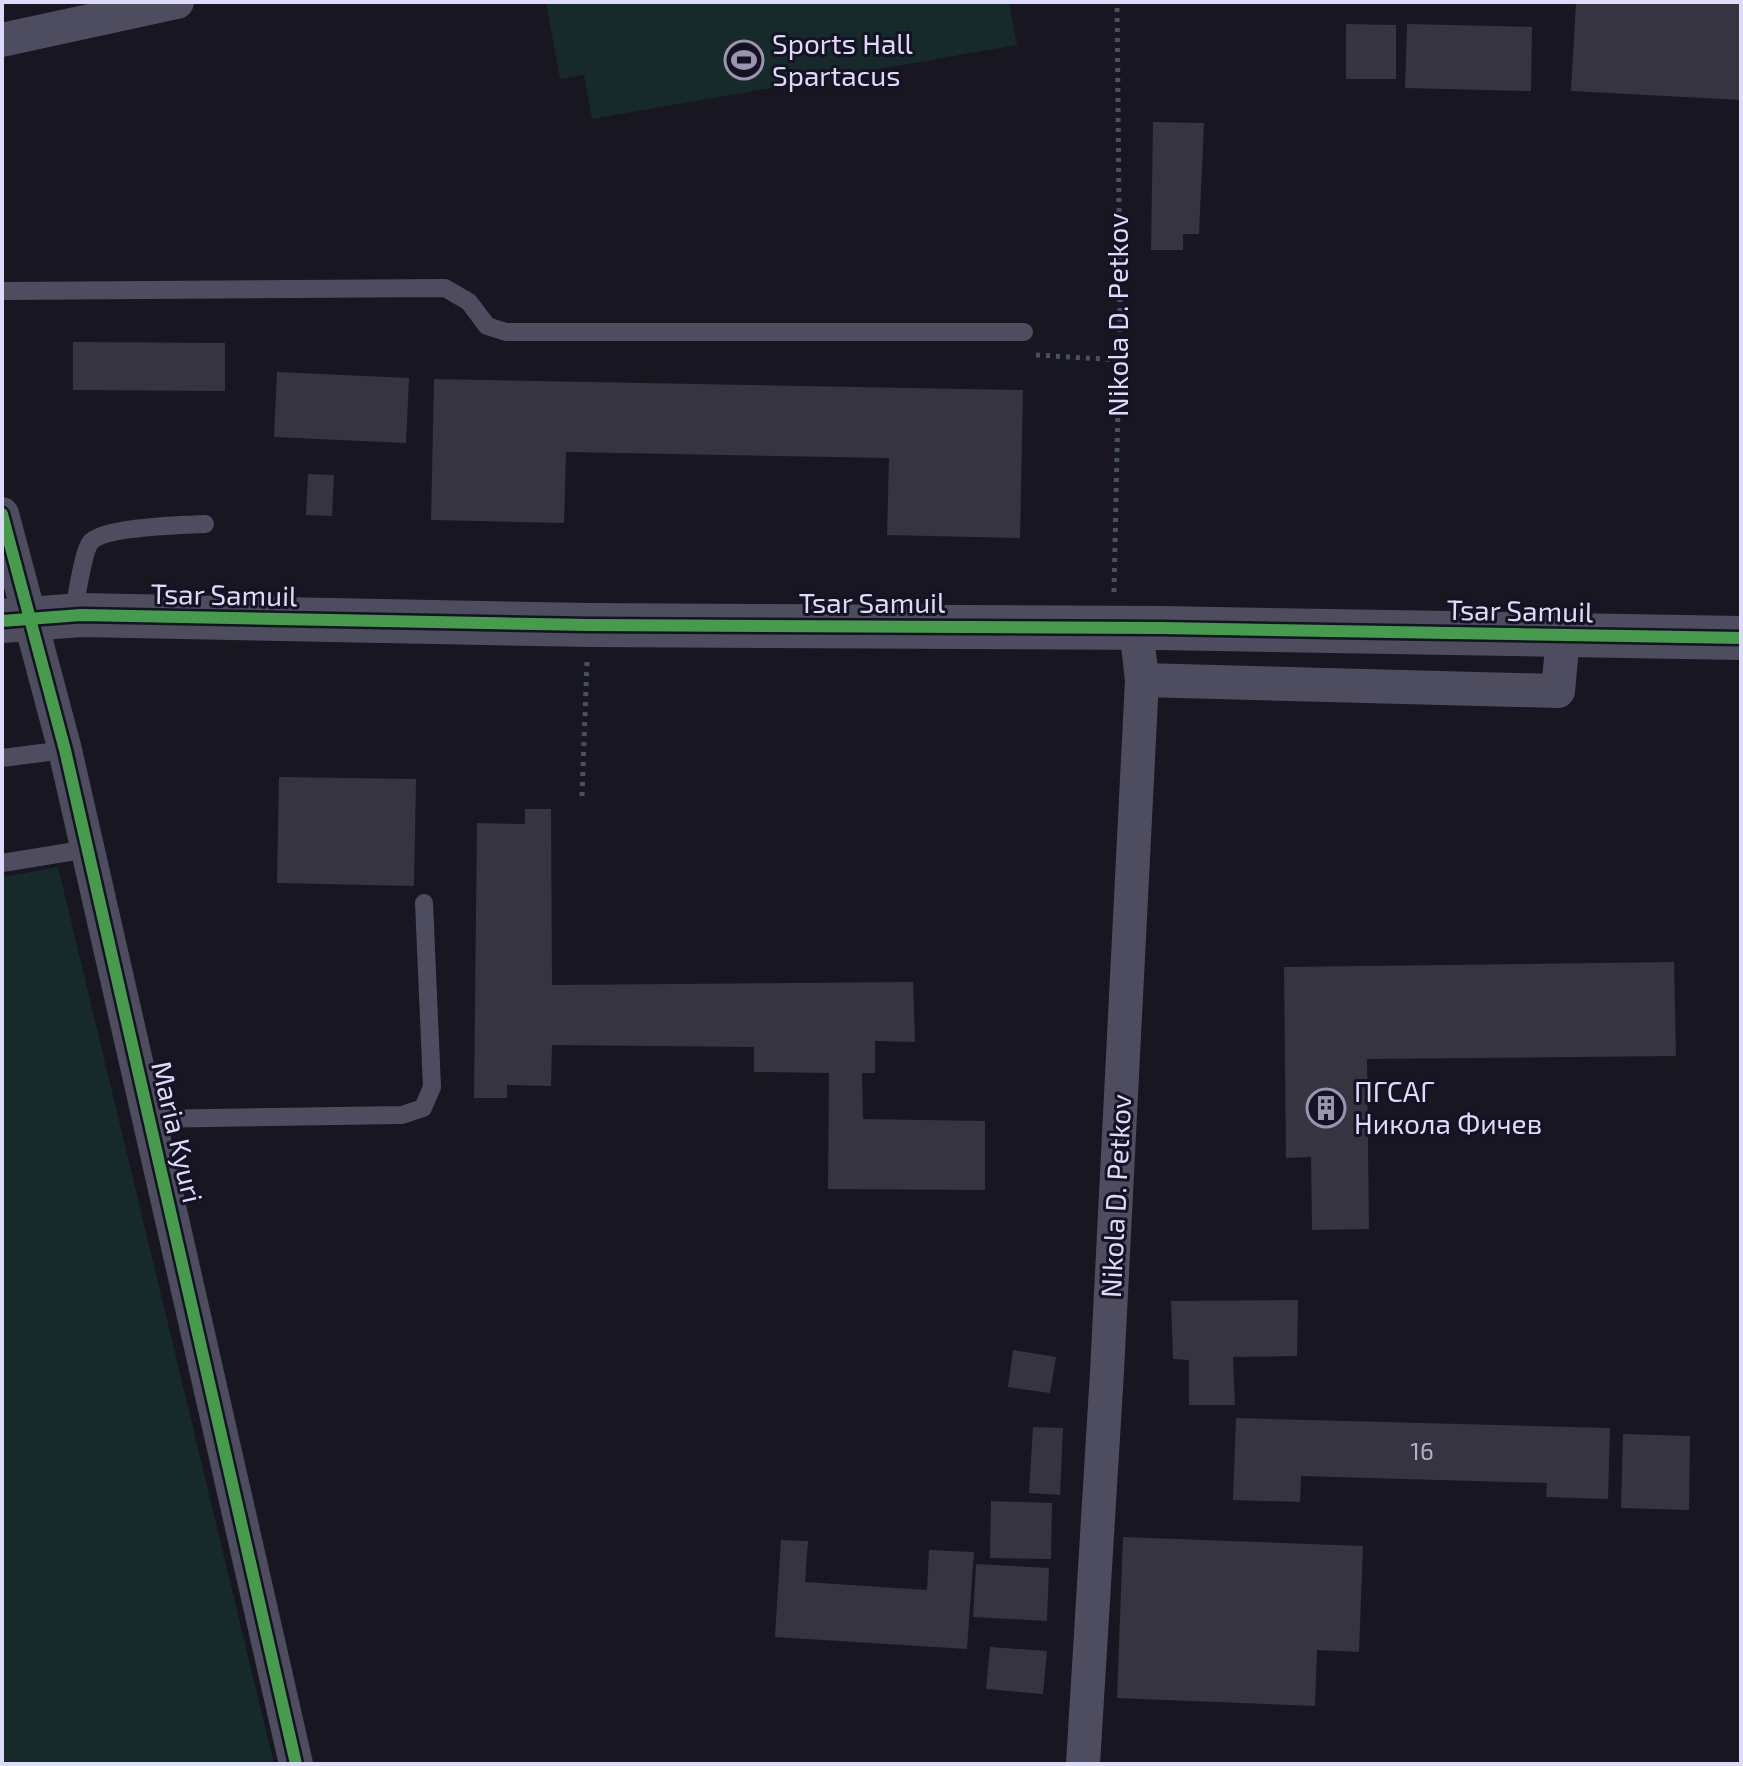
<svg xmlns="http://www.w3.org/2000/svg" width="1743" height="1766" font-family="'Exo 2',sans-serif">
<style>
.green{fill:#162a2b}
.building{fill:#373442}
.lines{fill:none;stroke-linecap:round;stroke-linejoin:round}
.path{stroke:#48525d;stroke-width:5;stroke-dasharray:4 6;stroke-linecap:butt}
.service{stroke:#4e4c5f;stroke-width:18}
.minor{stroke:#4e4c5f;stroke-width:34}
.tertiary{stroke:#4e4c5f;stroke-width:44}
.cycleway-casing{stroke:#151224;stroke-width:17}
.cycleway{stroke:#469c4c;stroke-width:12}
.labels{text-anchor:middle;stroke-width:6;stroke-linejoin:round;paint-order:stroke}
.number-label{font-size:24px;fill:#b4b0cc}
.poi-label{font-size:28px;fill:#dedafa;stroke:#151224;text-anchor:start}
.street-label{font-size:28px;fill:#dedafa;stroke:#151224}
</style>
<rect width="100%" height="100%" fill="#181620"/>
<g class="green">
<path d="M546,2H1009L1017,45L592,119L584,75L560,79Z"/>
<path d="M58,867L274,1764H2V877Z"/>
</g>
<g class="building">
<path d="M1576,2H1741V100L1571,91Z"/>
<path d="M1346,24L1396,25V79H1346Z"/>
<path d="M1407,24L1532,27L1531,91L1405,88Z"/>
<path d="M1153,122L1204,123L1199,234H1183V250H1151Z"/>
<path d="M73,342L225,343V391L73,390Z"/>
<path d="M277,372L409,378L406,443L274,437Z"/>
<path d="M434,379L1023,390L1020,538L887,535L889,458L566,452L564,523L431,520Z"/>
<path d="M308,474L334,475L332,516L306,515Z"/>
<path d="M279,777L416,779L414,886L277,883Z"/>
<path d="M525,809H551L552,985L913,982L915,1042L875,1041V1073H862L863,1119L985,1121V1190L828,1189L829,1073L754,1072V1047L552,1045L551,1086L507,1085V1098H474L477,823L525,824Z"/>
<path d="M1674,962L1676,1056L1367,1059L1369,1229L1312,1230L1311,1157L1286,1158L1284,967Z"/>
<path d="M1298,1300L1297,1356L1233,1357L1235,1405H1189V1360L1173,1359L1171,1301Z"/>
<path d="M1013,1350L1056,1357L1050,1393L1008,1387Z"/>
<path d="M1236,1418L1610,1428L1608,1499L1546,1497L1547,1483L1301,1476L1300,1502L1233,1500Z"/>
<path d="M1033,1427L1063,1428L1060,1495L1029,1493Z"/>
<path d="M1623,1434L1690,1436L1689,1510L1621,1508Z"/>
<path d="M991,1501L1052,1503L1051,1559L990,1558Z"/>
<path d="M1123,1537L1363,1546L1359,1652L1317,1650L1315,1706L1117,1698Z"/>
<path d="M781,1540L808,1541L805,1582L927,1590L929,1550L974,1552L967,1649L775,1637Z"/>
<path d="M976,1564L1049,1568L1047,1621L973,1617Z"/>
<path d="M990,1647L1047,1651L1043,1694L986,1689Z"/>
</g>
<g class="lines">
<g class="path">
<path d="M1036,355L1119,360"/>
<path d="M1114,592L1120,313L1117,2"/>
<path d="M582,796L587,662"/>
</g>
<g class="service">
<path d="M2,291L445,288L469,302L487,326L506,332H1024"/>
<path d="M73,615C76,601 83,552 90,543C101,527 183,525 205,524"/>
<path d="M2,758L65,750"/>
<path d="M2,863L88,849"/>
<path d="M149,1119L402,1115L423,1108L432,1087L424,903"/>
</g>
<g class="minor">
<path d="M2,40L177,2"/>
<path d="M2,514L65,750L296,1764"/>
<path d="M1142,680L1558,691L1563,637"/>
<path d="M1083,1764L1107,1372L1142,680L1136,628"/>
</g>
<path class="tertiary" d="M2,621L81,615L589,625L1161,628L1741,638"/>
<g class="cycleway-casing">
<g id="cycleway">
<path d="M2,514L65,750L296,1764"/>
<path d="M2,621L81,615L589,625L1161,628L1741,638"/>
</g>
</g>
<use href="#cycleway" class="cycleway"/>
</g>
<defs>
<g id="stadium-ring" transform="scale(2)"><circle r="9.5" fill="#151224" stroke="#9995ae" stroke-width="1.5"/><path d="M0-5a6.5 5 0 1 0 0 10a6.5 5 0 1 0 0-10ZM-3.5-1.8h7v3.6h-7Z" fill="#9995ae"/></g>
<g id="building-ring" transform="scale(2)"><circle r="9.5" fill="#151224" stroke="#9995ae" stroke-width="1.5"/><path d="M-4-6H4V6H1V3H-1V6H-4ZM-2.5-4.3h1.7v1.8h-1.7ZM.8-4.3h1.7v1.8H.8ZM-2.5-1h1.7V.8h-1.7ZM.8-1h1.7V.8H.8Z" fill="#9995ae"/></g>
</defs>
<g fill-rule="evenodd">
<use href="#stadium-ring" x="744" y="60"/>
<use href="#building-ring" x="1326" y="1108"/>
</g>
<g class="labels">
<g class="number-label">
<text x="1422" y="1460">16</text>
</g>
<g class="poi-label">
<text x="772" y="54">Sports Hall<tspan x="772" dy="32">Spartacus</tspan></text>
<text x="1354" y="1102">ПГСАГ<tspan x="1354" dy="32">Никола Фичев</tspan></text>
</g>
<g class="street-label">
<text transform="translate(1118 315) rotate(-90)" y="10">Nikola D. Petkov</text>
<text transform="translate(224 595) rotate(1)" y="10">Tsar Samuil</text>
<text x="872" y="613">Tsar Samuil</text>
<text transform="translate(1520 611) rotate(1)" y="10">Tsar Samuil</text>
<text transform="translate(177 1132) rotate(77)" y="10">Maria Kyuri</text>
<text transform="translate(1116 1196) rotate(-87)" y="10">Nikola D. Petkov</text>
</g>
</g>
<rect width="1743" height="1766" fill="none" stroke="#dedafa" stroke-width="8"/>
</svg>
